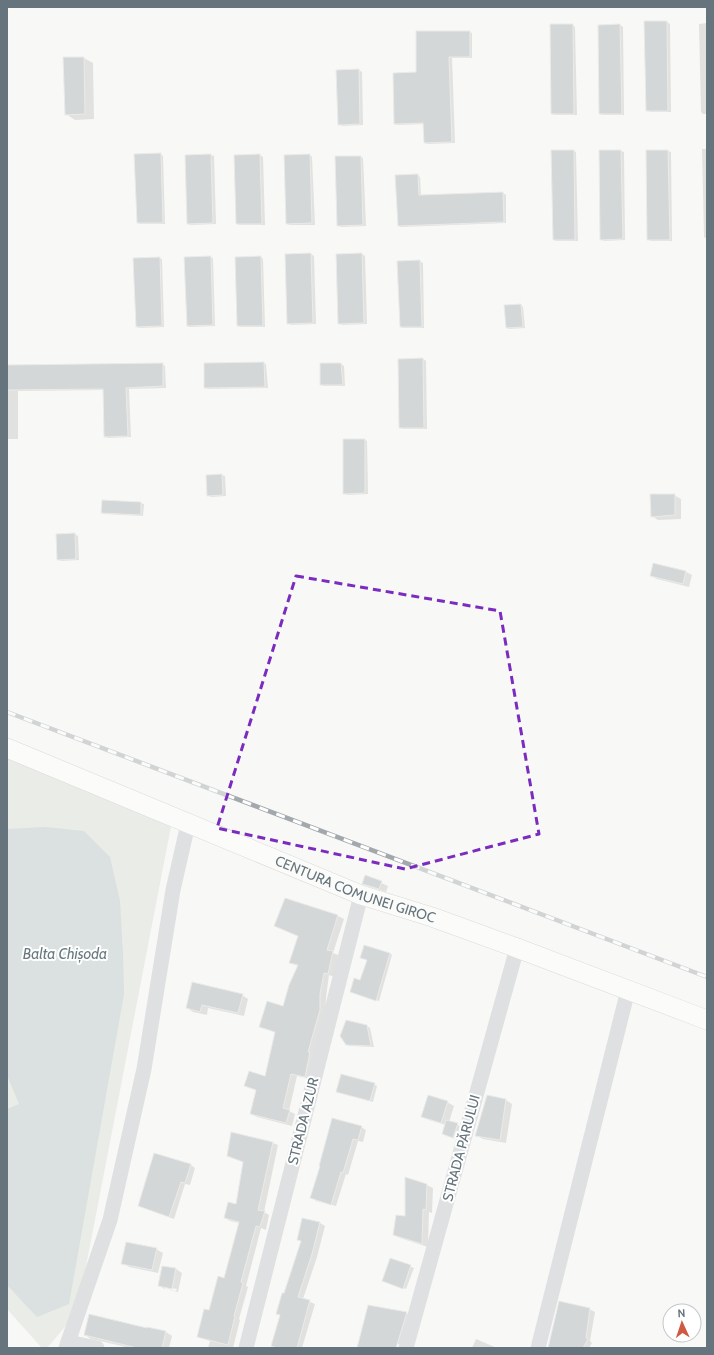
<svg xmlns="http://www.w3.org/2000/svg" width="714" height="1355" font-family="Cabin,sans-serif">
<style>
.green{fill:#d9ddd6}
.water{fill:#b9c3c6}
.shadow{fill:#0003;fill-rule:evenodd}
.building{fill:#a8afb4;stroke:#dadad8}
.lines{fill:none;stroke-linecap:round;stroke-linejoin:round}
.major-casing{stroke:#b4b8bb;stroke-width:20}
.minor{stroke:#c0c4c7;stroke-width:15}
.major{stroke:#fff;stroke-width:19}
.rail-casing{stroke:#a2a8ac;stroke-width:4.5}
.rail{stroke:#fff;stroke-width:3;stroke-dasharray:9;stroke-linecap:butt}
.marked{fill:none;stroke:#7b2cbf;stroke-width:3;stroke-dasharray:8 5;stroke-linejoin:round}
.labels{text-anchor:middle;stroke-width:4;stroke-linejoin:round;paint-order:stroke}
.street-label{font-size:14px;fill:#66757d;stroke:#fff}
.water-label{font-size:15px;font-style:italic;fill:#67797f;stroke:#fff}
</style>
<rect width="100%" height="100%" fill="#f8f8f6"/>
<path class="green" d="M7,756L173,816L82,1287L69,1322L47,1348H42L7,1309Z"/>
<path class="water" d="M45,827L84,831L110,857L120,901L123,954L124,994L69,1304L37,1317L7,1285V1109L19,1104L7,1075V829Z"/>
<g class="shadow">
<path d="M667,22L670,24L671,112H650L647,110Z"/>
<path d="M707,23V114H703L701,112L699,24Z"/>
<path d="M572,25L575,27L577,115H555L552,114Z"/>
<path d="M620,25L623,27L624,115H603L600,114Z"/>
<path d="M469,32L472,33V58H452L455,143L427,144L425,142L424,124L398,125L395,124L417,73Z"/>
<path d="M84,58L93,63L94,119L75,120L66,114Z"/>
<path d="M359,70L362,72L363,125L342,126L339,124Z"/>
<path d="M702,149H707V239L704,237Z"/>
<path d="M574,151L576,152L578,241H556L554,239Z"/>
<path d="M600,151H621L624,152L625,240L604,241L601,239Z"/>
<path d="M647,151H668L671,152L672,241H651L648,239Z"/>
<path d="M160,154L163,156L165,224H140L138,223Z"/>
<path d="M211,155L214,156L216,224L191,225L188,224Z"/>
<path d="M260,155L263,157L265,225H240L237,224Z"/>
<path d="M310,155L312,157L315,225H290L287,224Z"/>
<path d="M361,157L363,158L366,226L341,227L338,225Z"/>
<path d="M418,175L420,177L421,195L503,193L506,195V223L401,227L399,226Z"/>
<path d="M311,254L314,256L316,324L291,325L288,323Z"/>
<path d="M362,254L365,256L367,324L342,325L339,323Z"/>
<path d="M210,257L213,258L215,326L190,327L187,326Z"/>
<path d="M261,257L263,259L265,327H241L238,326Z"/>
<path d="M159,258L162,259L164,327L139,328L137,326Z"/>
<path d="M420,261L423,263L424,328H403L401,327L398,262Z"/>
<path d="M521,305L523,307L525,328L509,329L506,327Z"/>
<path d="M423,359L426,361L427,429H403L400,428Z"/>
<path d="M263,363L266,364L268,388L208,389L205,388Z"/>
<path d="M162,364L165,366L166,388L129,389L131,437L108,438L105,436L104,390L18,391V439H7V366Z"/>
<path d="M341,364L344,366L345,386H324L321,385Z"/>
<path d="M365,440L367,441L368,494L347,495L344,493Z"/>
<path d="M222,475L225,476L226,496L211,497L208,495Z"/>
<path d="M674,495L681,499V519L658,520L652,516Z"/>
<path d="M141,503L144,504L143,516L105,514L102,513Z"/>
<path d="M75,534L78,536L79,560L61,561L58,559Z"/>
<path d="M654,564L686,572L692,575L689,587L657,579L651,576Z"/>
<path d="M366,876L388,886L386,892L370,887L363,883Z"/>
<path d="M285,900L338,916L344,919L333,953L338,955L334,977L329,975L326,998L325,1013L311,1079L297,1076L289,1111L295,1114L292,1126L257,1117L251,1114L257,1091L245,1086L266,1077L276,1033L260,1026L284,1007L299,967L290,962L299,937L281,929Z"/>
<path d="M390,953L392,955L379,1001L354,993L361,981L368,960L361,958Z"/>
<path d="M242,995L248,999L244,1016L208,1008L207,1015L193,1012L187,1008Z"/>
<path d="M367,1026L370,1028L374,1047L350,1046L347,1044Z"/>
<path d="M374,1084L377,1086L373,1102L338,1092Z"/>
<path d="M506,1100L512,1104L506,1143L483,1139L477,1136Z"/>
<path d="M447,1102L454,1106L449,1122L460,1126L456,1139L443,1134L446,1125L429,1120L423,1116Z"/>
<path d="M361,1127L366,1130L363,1142L358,1141L348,1175L346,1174L336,1206L316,1201L312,1198Z"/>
<path d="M231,1133L273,1143L278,1145L264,1212L269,1215L266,1230L261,1228L246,1286L248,1287L239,1319L240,1320L233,1348H208L210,1341L198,1337L224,1279L239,1223L230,1221L225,1218L236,1205L244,1162Z"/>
<path d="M191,1165L195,1168L190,1185L185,1184L174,1219L139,1206Z"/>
<path d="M427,1185L433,1188L432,1213L429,1212L428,1247L400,1238L394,1234Z"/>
<path d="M320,1223L325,1226L317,1257L303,1299L315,1304L302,1348H272L302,1242L298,1239Z"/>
<path d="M156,1249L163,1253L158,1273L129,1267L123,1263Z"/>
<path d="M391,1259L414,1268L406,1289L386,1282Z"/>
<path d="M176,1269L182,1273L178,1292L165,1289L159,1286ZM165,1287L177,1289L176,1291L165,1289Z"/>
<path d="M589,1309L595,1312L590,1341L592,1343L589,1348H549Z"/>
<path d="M406,1313L409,1315L400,1344L383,1342L388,1348H357Z"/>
<path d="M166,1332L172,1336L169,1348H131L91,1339L85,1335Z"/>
<path d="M476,1339L497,1348H472Z"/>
</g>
<g class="building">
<path d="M644,21H667L668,111H646Z"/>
<path d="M550,24H573L574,114H551Z"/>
<path d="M620,24L622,114H599L598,25Z"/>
<path d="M416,31H470V57H449L452,142L424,143L423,123L394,124L393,73L416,72Z"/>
<path d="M63,57H84L85,114L65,115Z"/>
<path d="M359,69L360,124L338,125L336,70Z"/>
<path d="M551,150H574L575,240H553Z"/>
<path d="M599,150H621L623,239L600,240Z"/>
<path d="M646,150H668L670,240H647Z"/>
<path d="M161,153L163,223H137L134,154Z"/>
<path d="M211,154L213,223L187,224L185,155Z"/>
<path d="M260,154L262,224H236L234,155Z"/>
<path d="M310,154L312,223L286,224L284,155Z"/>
<path d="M335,156H361L363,225L337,226Z"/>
<path d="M418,174L419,195L503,192L504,222L398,226L395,175Z"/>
<path d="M311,253L313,323L287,324L285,254Z"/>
<path d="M362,253L364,323L338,324L336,254Z"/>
<path d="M211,256L213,325L187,326L184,257Z"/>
<path d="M261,256L263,326H237L235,257Z"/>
<path d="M160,257L162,326L136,327L133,258Z"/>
<path d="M420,260L422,327H400L397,261Z"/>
<path d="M521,304L523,327L506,328L504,305Z"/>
<path d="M423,358L424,428H399L398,359Z"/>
<path d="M264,362L265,387L204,388V363Z"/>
<path d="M163,363V386L126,388L128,436L104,437L103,389L7,390V365Z"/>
<path d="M320,363H341L343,385H320Z"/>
<path d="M343,439H365V493L343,494Z"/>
<path d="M222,474L223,495L207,496L206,475Z"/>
<path d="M650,494H675V515L651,517Z"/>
<path d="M102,500L141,502V515L101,513Z"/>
<path d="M75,533L76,559L57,560L56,534Z"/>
<path d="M653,563L686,571L683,584L650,576Z"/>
<path d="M365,875L382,881L379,889L362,884Z"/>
<path d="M285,898L338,915L327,950L333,951L328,974L324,973L320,994V1010L308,1052H310L305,1077L291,1074L283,1108L290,1110L286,1123L250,1114L256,1090L244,1086L249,1071L265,1076L275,1032L259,1027L267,1001L283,1006L289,985L298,965L289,963L298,936L274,926Z"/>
<path d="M364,945L390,953L376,1001L350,992L354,978L360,980L367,960L360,958Z"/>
<path d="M192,982L243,994L238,1013L202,1005L200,1012L186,1008Z"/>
<path d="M346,1020L367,1025L371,1046L346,1045L340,1036Z"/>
<path d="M341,1074L375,1083L370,1101L336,1092Z"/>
<path d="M428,1095L448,1101L441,1123L421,1117Z"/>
<path d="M487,1095L506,1099L500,1140L475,1136Z"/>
<path d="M332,1118L362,1126L358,1140L353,1139L343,1173L341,1172L331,1205L310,1198L320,1166H319Z"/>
<path d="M446,1120L458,1123L453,1138L442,1134Z"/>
<path d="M231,1132L273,1142L258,1210L265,1211L260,1227L256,1226L241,1282L243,1283L234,1316H235L228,1345L197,1337L204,1309L209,1310L218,1276L224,1278L239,1222L224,1218L228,1202L236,1204L243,1162L227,1156Z"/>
<path d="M154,1153L191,1164L185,1183L181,1182L169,1217L138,1206Z"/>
<path d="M405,1177L427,1184L426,1210L423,1209L422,1244L393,1235L396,1215L405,1216Z"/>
<path d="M302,1218L320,1222L312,1254L298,1297L310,1300L297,1348H277L271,1346L280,1315L276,1314L282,1293H284L301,1241L297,1240Z"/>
<path d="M126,1242L157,1248L152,1270L121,1264Z"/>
<path d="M390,1258L411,1265L403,1289L382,1281Z"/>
<path d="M162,1266L176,1268L172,1289L158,1286Z"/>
<path d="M559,1301L590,1308L586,1338L588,1339L583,1348H548Z"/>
<path d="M368,1305L407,1312L396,1348H357Z"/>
<path d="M89,1314L147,1328V1327L166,1331L162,1348H137L84,1335Z"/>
</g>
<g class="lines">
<g class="major-casing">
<g id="major">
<path id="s1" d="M7,748L361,895L432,917L517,948L707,1020"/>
</g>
</g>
<g class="minor">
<path d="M68,1342L97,1348"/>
<path d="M66,1348L110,1220L144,1069L173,890L188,824"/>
<path d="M246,1348L361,895"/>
<path d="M406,1348L517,948"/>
<path d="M538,1348L628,990"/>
</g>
<use href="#major" class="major"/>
<g class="rail-casing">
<path id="rail" d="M7,712L707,977"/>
</g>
<use href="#rail" class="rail"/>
</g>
<path d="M0 0H714V1355H0ZM296,576L500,611L539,834L405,869L217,828Z" fill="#f8f8f6" fill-opacity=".55" fill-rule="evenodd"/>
<path class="marked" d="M296,576L500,611L539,834L405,869L217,828Z"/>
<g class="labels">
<g class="street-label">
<text dy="5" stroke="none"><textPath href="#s1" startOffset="376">CENTURA COMUNEI GIROC</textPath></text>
<text transform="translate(303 1121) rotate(-76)" y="5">STRADA AZUR</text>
<text transform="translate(461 1148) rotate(-75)" y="5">STRADA PĂRULUI</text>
</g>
<g class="water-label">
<text x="65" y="959">Balta Chișoda</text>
</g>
</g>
<rect width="714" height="1355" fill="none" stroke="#66757d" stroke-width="16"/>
<g transform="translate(682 1323) rotate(357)"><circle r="19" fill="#ffffff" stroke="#c2c8cb"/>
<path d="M0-3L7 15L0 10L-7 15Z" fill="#ce5b41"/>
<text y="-6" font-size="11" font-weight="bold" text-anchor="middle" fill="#66757d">N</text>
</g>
</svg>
